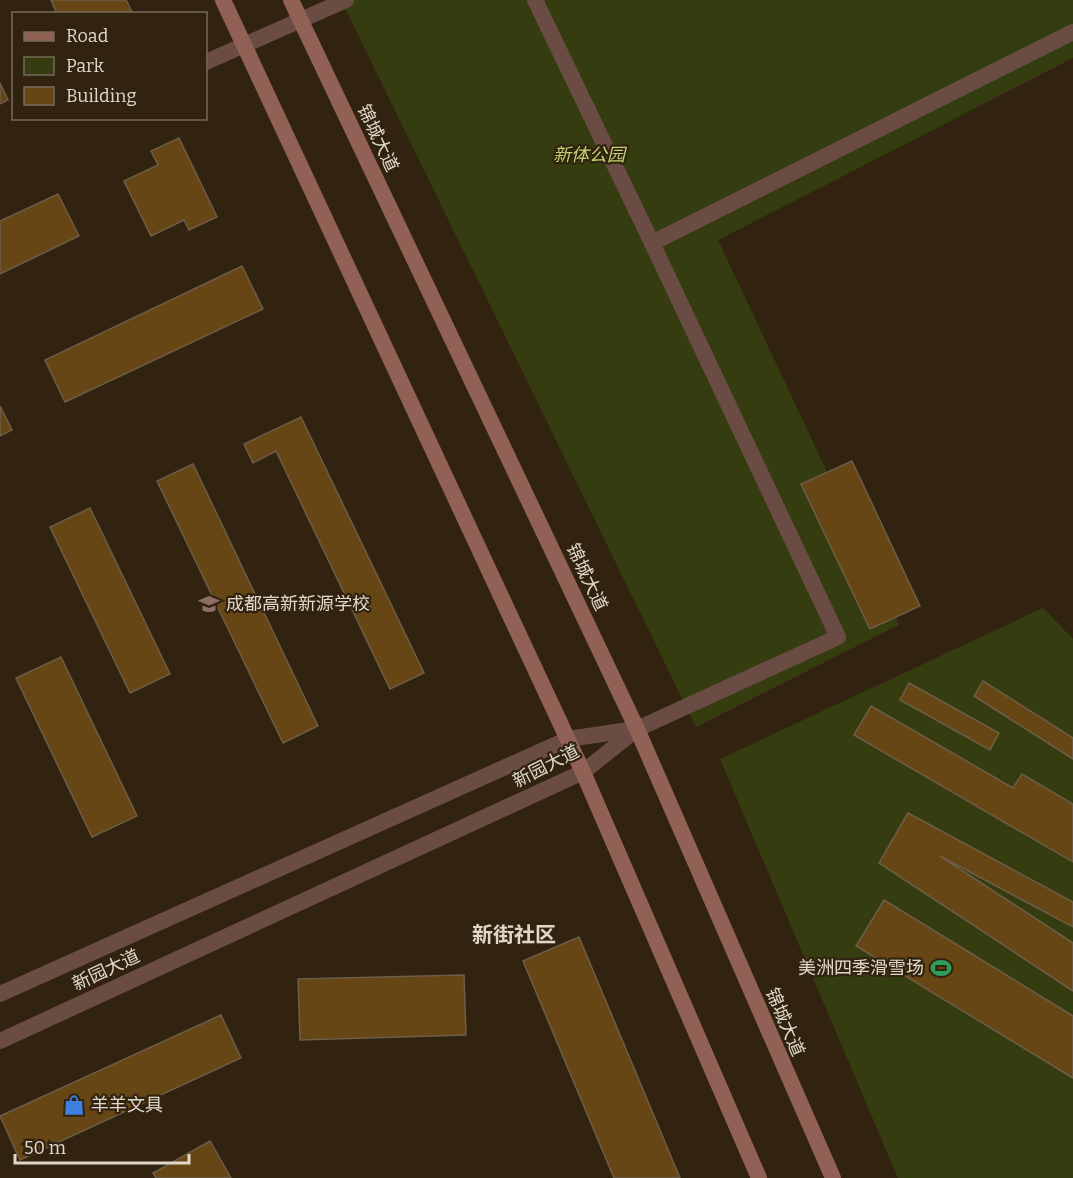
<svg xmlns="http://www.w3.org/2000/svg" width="1073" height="1178" font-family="Bitter,'Noto Sans SC',serif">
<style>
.green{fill:#353d10}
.building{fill:#664614;stroke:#6e5d48;stroke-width:1.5}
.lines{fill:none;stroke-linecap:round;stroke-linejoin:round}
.minor{stroke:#6b4c44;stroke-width:16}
.tertiary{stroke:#6b4c44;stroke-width:16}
.secondary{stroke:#916155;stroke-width:16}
.labels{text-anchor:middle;stroke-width:4.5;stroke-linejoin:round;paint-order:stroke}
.street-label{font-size:18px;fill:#e0d7cb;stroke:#31230f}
.park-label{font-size:18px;font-style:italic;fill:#bed371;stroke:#31230f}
.poi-label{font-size:18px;fill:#e0d7cb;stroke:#31230f;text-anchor:start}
.quarter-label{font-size:21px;font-weight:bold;fill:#e0d7cb;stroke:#31230f}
</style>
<rect width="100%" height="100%" fill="#31230f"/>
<g class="green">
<path d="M341,0H1073V58L718,240L899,625L696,727Z"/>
<path d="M1043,608L1073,639V1178H898L720,759Z"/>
</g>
<g class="building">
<path d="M51,0H126L133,14H57Z"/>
<path d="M0,83L8,100L0,104Z"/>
<path d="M179,138L217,217L189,230L184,220L151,236L124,181L158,165L151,151Z"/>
<path d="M58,194L79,236L0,274V221Z"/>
<path d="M242,266L263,309L65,402L45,360Z"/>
<path d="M0,406L12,430L0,436Z"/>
<path d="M301,417L424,673L390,689L276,451L253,463L244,444Z"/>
<path d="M852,461L920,606L870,629L801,484Z"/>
<path d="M193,464L318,726L283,743L157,481Z"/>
<path d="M90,508L170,674L130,693L50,527Z"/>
<path d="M61,657L137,816L92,837L16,678Z"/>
<path d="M983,681L1073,738V759L974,696Z"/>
<path d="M909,683L999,733L990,750L900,700Z"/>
<path d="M871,706L1013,788L1022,774L1073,804V862L854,735Z"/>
<path d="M908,813L1073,902V927L940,856L1073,943V991L879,863Z"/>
<path d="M884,900L1073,1016V1078L856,946Z"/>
<path d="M579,937L680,1178H614L523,961Z"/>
<path d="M464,975L466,1035L300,1040L298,979Z"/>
<path d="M221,1015L241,1058L20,1160L0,1116Z"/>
<path d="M210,1141L231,1178H156L153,1173Z"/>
</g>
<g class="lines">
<g class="minor">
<path d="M535,0L652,243L838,637L637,729"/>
<path d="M206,62L346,0"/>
<path d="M652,243L1073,32"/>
</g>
<g class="tertiary">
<path d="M0,994L568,739L636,729"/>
<path d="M0,1041L583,772L637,729"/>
</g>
<g class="secondary">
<path d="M223,0L583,772L759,1178"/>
<path d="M291,0L637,729L833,1178"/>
</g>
</g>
<defs>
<g id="school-bare" transform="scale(1.62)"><path d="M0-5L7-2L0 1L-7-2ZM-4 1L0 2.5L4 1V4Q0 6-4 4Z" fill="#8d6e63" stroke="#31230f" stroke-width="2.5" paint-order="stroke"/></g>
<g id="stadium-bare" transform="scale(1.62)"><path d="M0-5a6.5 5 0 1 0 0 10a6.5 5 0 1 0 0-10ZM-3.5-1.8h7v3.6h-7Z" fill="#2e9e5b" stroke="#31230f" stroke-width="2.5" paint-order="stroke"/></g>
<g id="shop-bare" transform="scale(1.62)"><path d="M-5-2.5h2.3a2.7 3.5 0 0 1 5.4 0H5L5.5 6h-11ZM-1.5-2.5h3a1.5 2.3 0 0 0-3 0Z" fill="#3f7fe0" stroke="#31230f" stroke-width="2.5" paint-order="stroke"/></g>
</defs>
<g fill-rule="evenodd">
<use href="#school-bare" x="209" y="604"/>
<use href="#stadium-bare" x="941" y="968"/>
<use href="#shop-bare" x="74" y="1105"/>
</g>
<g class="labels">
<g class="street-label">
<text transform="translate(378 138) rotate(65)" y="6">锦城大道</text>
<text transform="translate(587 577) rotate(65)" y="6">锦城大道</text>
<text transform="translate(546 766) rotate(-27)" y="6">新园大道</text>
<text transform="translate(106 970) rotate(-25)" y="6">新园大道</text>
<text transform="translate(785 1022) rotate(67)" y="6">锦城大道</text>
</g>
<g class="park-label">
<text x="589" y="161">新体公园</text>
</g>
<g class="poi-label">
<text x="226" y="610">成都高新新源学校</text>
<text x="924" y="974" text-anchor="end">美洲四季滑雪场</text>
<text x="91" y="1111">羊羊文具</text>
</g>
<g class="quarter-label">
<text x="514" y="942">新街社区</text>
</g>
</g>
<rect x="12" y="12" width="195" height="108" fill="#31230f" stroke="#776b5a" stroke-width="1.5"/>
<rect x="24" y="32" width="30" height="9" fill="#916155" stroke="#776b5a" stroke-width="1.5"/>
<text x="66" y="42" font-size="18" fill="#e0d7cb">Road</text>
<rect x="24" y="57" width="30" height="18" fill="#353d10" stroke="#776b5a" stroke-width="1.5"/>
<text x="66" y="72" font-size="18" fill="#e0d7cb">Park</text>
<rect x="24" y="87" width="30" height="18" fill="#664614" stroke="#776b5a" stroke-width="1.5"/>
<text x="66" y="102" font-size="18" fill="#e0d7cb">Building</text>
<path d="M15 1154v9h174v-9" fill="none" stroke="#e0d7cb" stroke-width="3"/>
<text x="24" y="1154" font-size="18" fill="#e0d7cb" stroke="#31230f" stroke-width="4.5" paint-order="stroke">50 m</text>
</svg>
